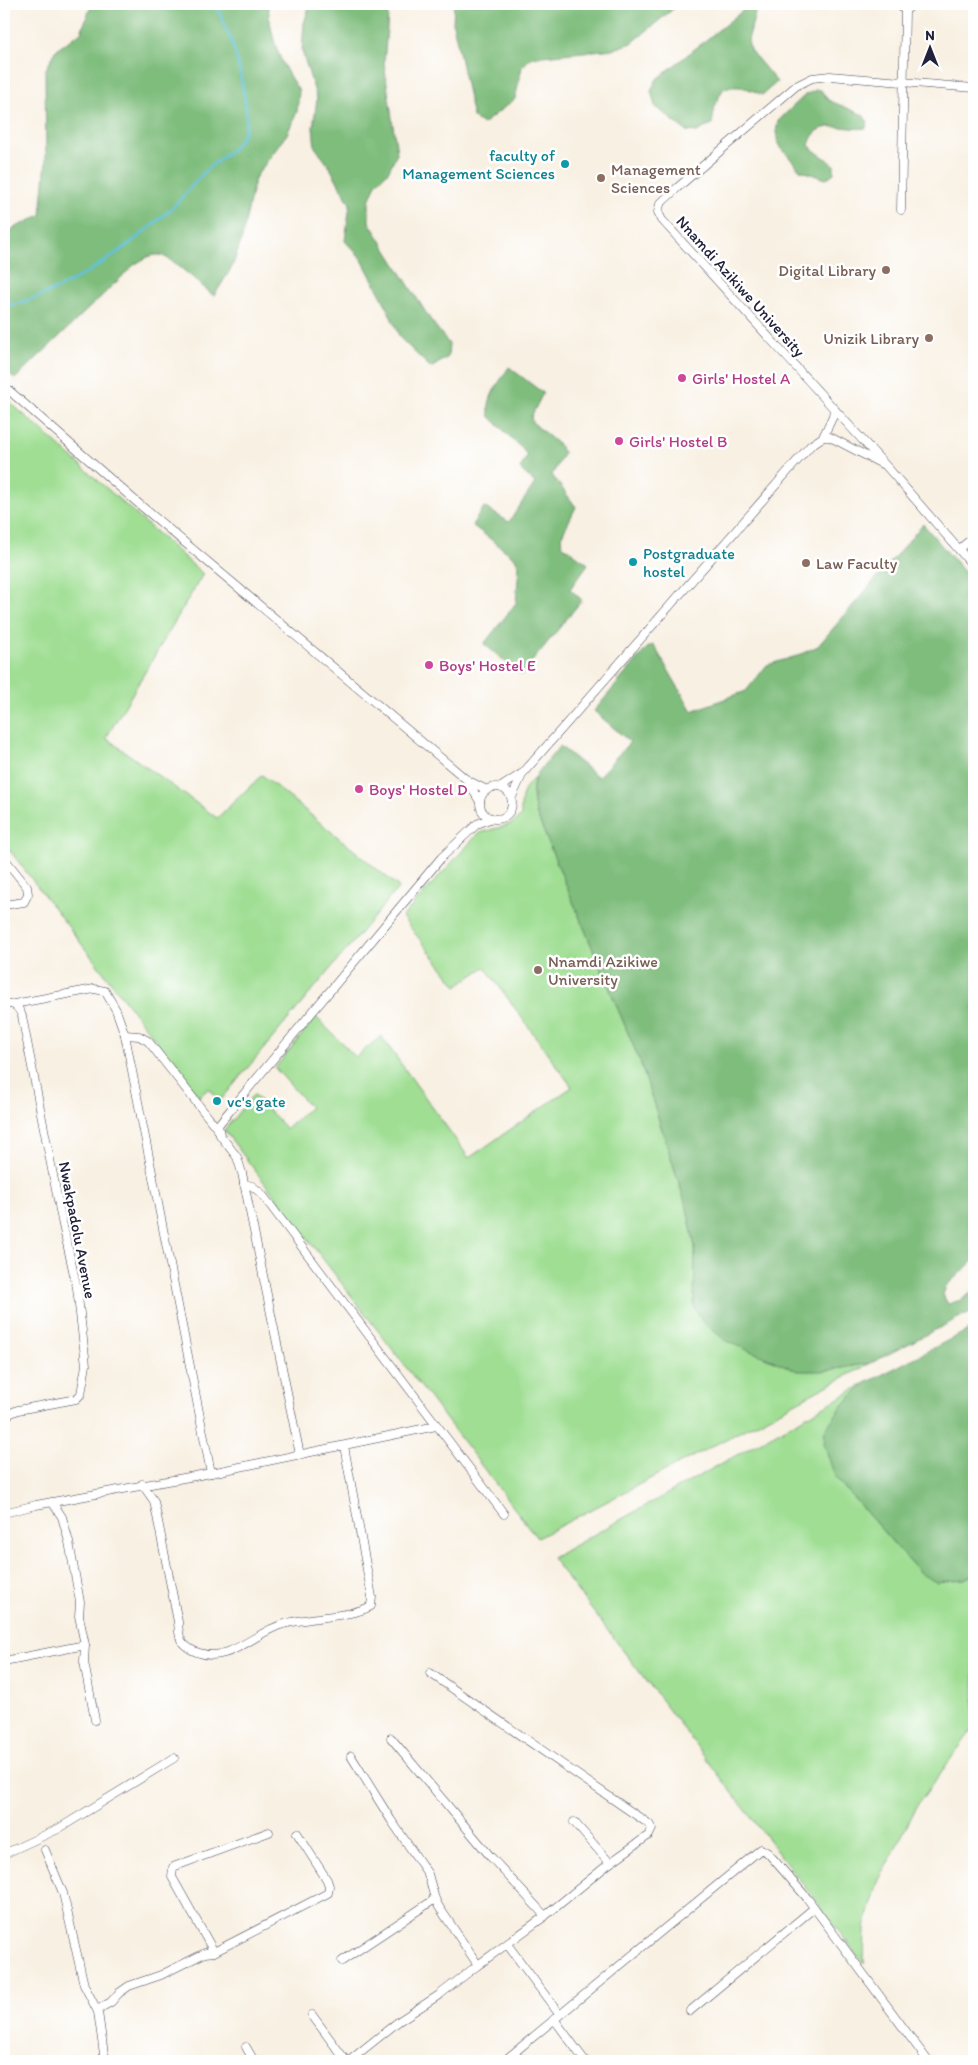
<svg xmlns="http://www.w3.org/2000/svg" width="978" height="2065" font-family="Itim,sans-serif">
<style>
.green{fill:#9fde93;stroke:#608067}
.forest{fill:#7fbd7d;stroke:#50705c}
.lines{fill:none;stroke-linecap:round;stroke-linejoin:round}
.stream{stroke:#61c2df;stroke-width:2.5}
.street-casing{stroke:#424154;stroke-width:9}
.street{stroke:#fff;stroke-width:8}
.culture-dot{fill:#0f9aa8;stroke:#fff;stroke-width:2}
.education-dot{fill:#8d6e63;stroke:#fff;stroke-width:2}
.hotel-dot{fill:#d1479c;stroke:#fff;stroke-width:2}
.labels{text-anchor:middle;stroke-width:5;stroke-linejoin:round;paint-order:stroke}
.culture-label{font-size:16px;fill:#0d838f;stroke:#fff;text-anchor:start}
.education-label{font-size:16px;fill:#785e54;stroke:#fff;text-anchor:start}
.street-label{font-size:16px;fill:#22223b;stroke:#fff}
.hotel-label{font-size:16px;fill:#b23c85;stroke:#fff;text-anchor:start}
</style>
<rect width="100%" height="100%" fill="#fff"/>
<filter id="ink" filterUnits="userSpaceOnUse"><feTurbulence type="fractalNoise" baseFrequency=".02" numOctaves="2"/><feDisplacementMap in="SourceGraphic" scale="10" xChannelSelector="R" yChannelSelector="G"/><feConvolveMatrix kernelMatrix="1 2 1 2 8 2 1 2 1" color-interpolation-filters="sRGB"/></filter>
<filter id="wash" filterUnits="userSpaceOnUse"><feTurbulence type="fractalNoise" baseFrequency=".0096" numOctaves="4" result="noise"/><feDisplacementMap in="SourceGraphic" scale="20" xChannelSelector="R" yChannelSelector="G"/><feGaussianBlur stdDeviation="1.12" result="paint"/><feColorMatrix in="noise" values="0 0 0 0 0 0 0 0 0 0 0 0 0 0 0 0 0 1.4 0 .05"/><feComposite in="paint" operator="in"/></filter>
<g filter="url(#wash)">
<rect width="100%" height="100%" fill="#f8f0e2"/>
<g class="green">
<path d="M4,397L203,574L106,738L217,818L262,775L399,887L220,1101L209,1088L199,1097L4,843Z"/>
<path d="M534,778L532,795L536,813L641,1064L687,1208L695,1247L694,1307L824,1371L871,1363L537,1538L224,1130L254,1094L286,1129L310,1107L275,1068L316,1017L356,1057L381,1036L469,1158L572,1087L485,967L457,986L402,917L478,834C493,827 509,829 521,816C521,798 521,791 534,778Z"/>
<path d="M864,1384L842,1406L835,1477L921,1574L964,1579L974,1574V1727L918,1804L878,1882L865,1927L864,1964L552,1558Z"/>
</g>
<g class="forest">
<path d="M92,4H268C271,39 279,62 299,91L297,112L287,134L255,178L241,242L232,267L214,296C203,287 171,257 160,255C150,254 142,260 134,265L15,379L4,369V233L41,215L46,161L45,71L55,51L81,32Z"/>
<path d="M310,4H389L384,63L397,153L388,172L376,184L369,201V222L430,319L449,344L448,357L431,368L400,338L386,305L361,258L345,241L350,204L329,166L315,147L313,128L317,99L302,51L304,23Z"/>
<path d="M454,4H679L632,43L614,49L532,57L522,67L515,99L483,124L473,117L453,24Z"/>
<path d="M751,4L757,6L748,40L750,50L777,82L762,95C748,88 738,84 723,89L715,105L712,124L697,132L686,131L655,106L651,91L656,80Z"/>
<path d="M816,90H821L828,100L863,115L868,122L866,128C845,131 817,116 809,145C816,154 826,157 834,165V173L826,179L800,170L778,144L776,132L778,121L805,95Z"/>
<path d="M509,367L543,393L531,417L532,422L559,445L564,453L552,475L576,507L561,537L562,545L588,564L570,589L582,600L521,675L484,644L516,603L519,567L515,558L472,525L484,507L509,522L535,483L520,469L527,456L524,451L490,417C484,399 500,382 509,367Z"/>
<path d="M923,524L974,583V1260L946,1286L943,1295L948,1304L961,1300L974,1291V1310L871,1363L824,1371H798L726,1341L701,1320L694,1307L695,1247L687,1208L641,1064L536,813C527,776 538,773 560,746L598,777L630,742L594,711L647,648L653,645L656,649L692,711L746,691L767,665L797,656L818,646Z"/>
<path d="M974,1327V1574L964,1579L936,1582L921,1574L835,1477L824,1443L825,1430L842,1406L864,1384Z"/>
</g>
<g class="lines">
<path class="stream" d="M4,306C58,298 122,252 163,216C179,203 191,186 205,171C220,157 243,147 246,124C248,107 239,66 234,49C230,34 221,19 216,4"/>
</g>
</g>
<g filter="url(#ink)">
<g class="lines">
<g class="street-casing">
<g id="street">
<path d="M899,4L905,11L901,210"/>
<path d="M905,11L913,4"/>
<path d="M974,88L830,76L812,78L796,86L677,188L660,204L658,212L662,220L887,467L974,567"/>
<path d="M4,386L139,504L467,780L487,790"/>
<path d="M823,437L833,416L834,408"/>
<path d="M959,549L974,537"/>
<path d="M467,780L480,802"/>
<path d="M501,787L521,774"/>
<circle cx="496" cy="803" r="16"/>
<path d="M512,797L523,773L811,445L823,437H830L882,464"/>
<path d="M4,858L27,887L28,894L24,902L4,905"/>
<path d="M4,1003C15,1004 18,1006 22,1016L62,1221L77,1288L86,1365L81,1394L76,1399L18,1410L4,1416"/>
<path d="M14,1004L94,989L105,991L116,1010L125,1035L211,1473"/>
<path d="M125,1035L139,1036L148,1041L219,1131"/>
<path d="M244,1184L252,1186L261,1193L504,1514"/>
<path d="M300,1455L242,1173L237,1157L220,1135L218,1125L441,858L477,824L492,818"/>
<path d="M142,1484L154,1501L178,1622C179,1636 179,1643 192,1650C227,1668 253,1632 284,1624C308,1617 352,1617 371,1606L372,1597L344,1446"/>
<path d="M52,1502L62,1517L69,1542L80,1602L79,1616L85,1645L84,1662L95,1720"/>
<path d="M4,1513L36,1505L211,1473L436,1426"/>
<path d="M4,1661L85,1645"/>
<path d="M430,1673L630,1811L649,1824L652,1829L649,1835L610,1863L545,1916L478,1965"/>
<path d="M391,1738L490,1856L545,1916"/>
<path d="M574,1822L610,1863"/>
<path d="M45,1850L63,1893L84,1985L98,2012L105,2061"/>
<path d="M4,1854L58,1829L174,1758"/>
<path d="M507,1944L559,2014"/>
<path d="M214,1952L328,1893L329,1886L327,1880L297,1833"/>
<path d="M342,1961L435,1899"/>
<path d="M690,2011L814,1908"/>
<path d="M98,2012L102,2007L111,2002L119,1993L129,1986L161,1975L205,1953L214,1952L172,1877L173,1867L269,1832"/>
<path d="M312,2015L346,2061"/>
<path d="M554,2019L585,2061"/>
<path d="M246,2047L254,2061"/>
<path d="M349,2061L399,2021L439,1995L478,1965L439,1907L435,1899L428,1874L391,1820L351,1756"/>
<path d="M504,2061L761,1849L768,1853L807,1898L928,2061"/>
</g>
</g>
<use href="#street" class="street"/>
</g>
</g>
<g class="culture-dot">
<circle cx="565" cy="164" r="5"/>
<circle cx="633" cy="562" r="5"/>
<circle cx="217" cy="1101" r="5"/>
</g>
<g class="education-dot">
<circle cx="601" cy="178" r="5"/>
<circle cx="886" cy="270" r="5"/>
<circle cx="929" cy="338" r="5"/>
<circle cx="806" cy="563" r="5"/>
<circle cx="538" cy="970" r="5"/>
</g>
<g class="hotel-dot">
<circle cx="682" cy="378" r="5"/>
<circle cx="619" cy="441" r="5"/>
<circle cx="429" cy="665" r="5"/>
<circle cx="359" cy="789" r="5"/>
</g>
<g class="labels">
<g class="culture-label">
<text x="555" y="161" text-anchor="end">faculty of<tspan x="555" dy="18">Management Sciences</tspan></text>
<text x="643" y="559">Postgraduate<tspan x="643" dy="18">hostel</tspan></text>
<text x="227" y="1107">vc's gate</text>
</g>
<g class="education-label">
<text x="611" y="175">Management<tspan x="611" dy="18">Sciences</tspan></text>
<text x="876" y="276" text-anchor="end">Digital Library</text>
<text x="919" y="344" text-anchor="end">Unizik Library</text>
<text x="816" y="569">Law Faculty</text>
<text x="548" y="967">Nnamdi Azikiwe<tspan x="548" dy="18">University</tspan></text>
</g>
<g class="street-label">
<text transform="translate(741 286) rotate(48)" y="6">Nnamdi Azikiwe University</text>
<text transform="translate(78 1230) rotate(79)" y="6">Nwakpadolu Avenue</text>
</g>
<g class="hotel-label">
<text x="692" y="384">Girls' Hostel A</text>
<text x="629" y="447">Girls' Hostel B</text>
<text x="439" y="671">Boys' Hostel E</text>
<text x="369" y="795">Boys' Hostel D</text>
</g>
</g>
<rect width="978" height="2065" fill="none" stroke="#fff" stroke-width="20"/>
<g transform="translate(930 48)" stroke="#ffffff" stroke-width="4" paint-order="stroke">
<path d="M0-4L9 19L0 12L-9 19Z" fill="#22223b"/>
<text y="-8" font-size="14" font-weight="bold" text-anchor="middle" fill="#22223b">N</text>
</g>
</svg>
